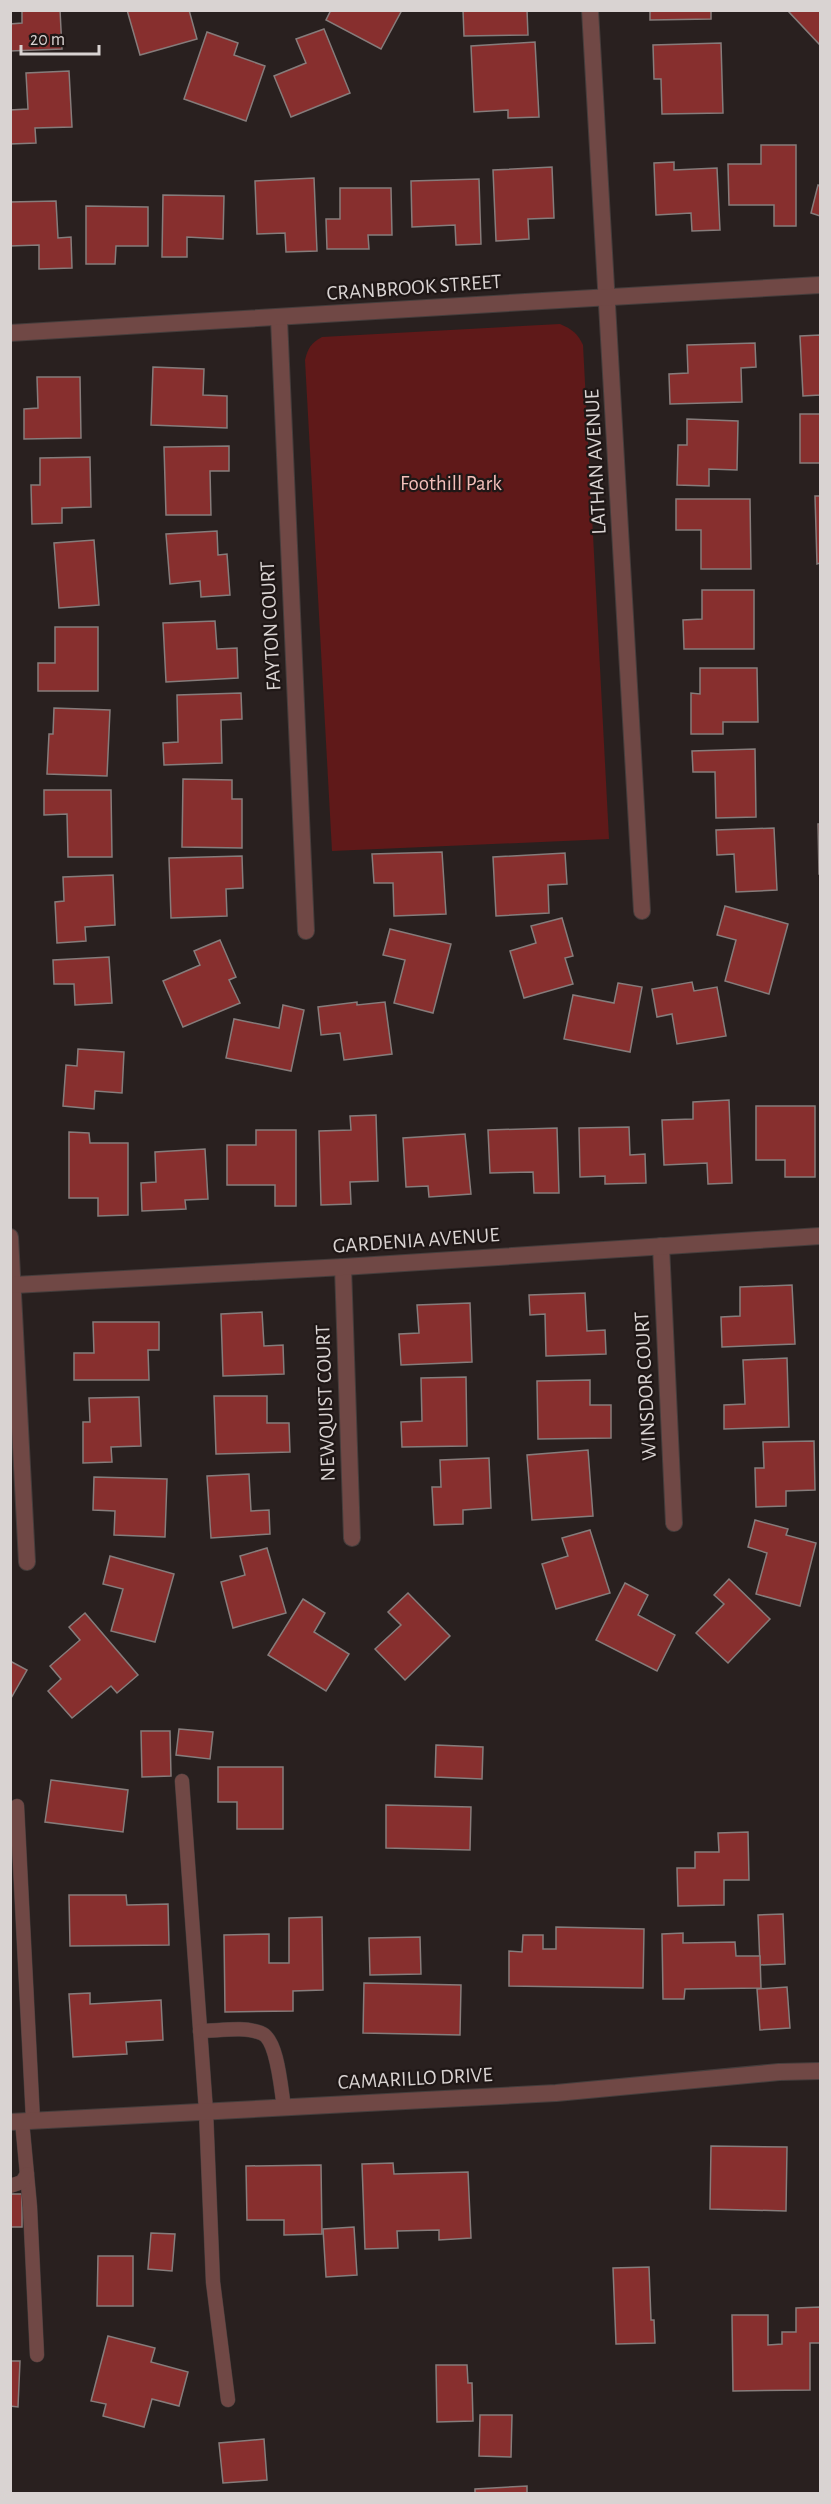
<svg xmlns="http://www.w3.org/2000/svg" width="831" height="2504" font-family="'Alegreya Sans',sans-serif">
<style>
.green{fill:#5f1919}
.building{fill:#872f2e;stroke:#867c7b;stroke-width:1.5}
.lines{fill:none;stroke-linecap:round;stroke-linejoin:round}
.service-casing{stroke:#453d3c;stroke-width:15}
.minor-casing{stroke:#453d3c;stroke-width:18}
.service{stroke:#704845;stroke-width:14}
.minor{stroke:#704845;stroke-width:16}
.labels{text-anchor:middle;stroke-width:4.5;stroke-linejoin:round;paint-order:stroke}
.street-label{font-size:21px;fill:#d9d3d2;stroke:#1f1716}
.park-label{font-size:21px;fill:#f2bfba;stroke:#1f1716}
</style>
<rect width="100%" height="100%" fill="#29201f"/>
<path class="green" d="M560,324C572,329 578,334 583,345L609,839L332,851L305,360C308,348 311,343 322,337Z"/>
<g class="building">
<path d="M22,10H60L62,49L10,51V24L22,23Z"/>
<path d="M127,10H189L197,39L140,55Z"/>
<path d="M331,10H402L381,49L326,20Z"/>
<path d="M463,10H527L528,35L464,36Z"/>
<path d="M650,10H711V19L650,20Z"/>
<path d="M790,10H820V45L789,12Z"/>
<path d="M324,29L350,93L291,117L274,76L306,63L296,39Z"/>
<path d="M207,32L238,43L234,55L265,66L246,121L184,99Z"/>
<path d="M535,42L539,117L508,118V110L474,112L471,46Z"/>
<path d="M721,43L723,113L662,114L661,79H654L653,45Z"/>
<path d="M69,71L72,127L35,128L36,143L10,144V110L28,109L26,73Z"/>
<path d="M761,145H796V226H774V205H729L728,164H761Z"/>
<path d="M674,162V170L717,168L720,230L692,231L691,213L656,215L654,163Z"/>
<path d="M552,167L554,218L528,219L529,239L496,241L493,170Z"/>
<path d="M314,178L317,251L286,252L285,233L257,234L255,181Z"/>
<path d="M479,179L481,244L456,245L455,225L412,227L411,181Z"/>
<path d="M818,185L820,186V216L811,213Z"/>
<path d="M340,188H391L392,235H368L369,249H327L326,219H340Z"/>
<path d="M163,195L224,196L223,239L187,237V257H162Z"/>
<path d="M56,201L58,238L71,237L72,268L39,269V245L10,246V202Z"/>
<path d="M86,206L148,207V246H116L115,264H86Z"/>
<path d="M820,335V395L803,396L800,336Z"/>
<path d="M755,343L756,367L741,368L742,402L670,404L669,374L688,373L687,345Z"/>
<path d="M153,367L204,369L203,395L227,396V428L151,425Z"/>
<path d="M37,377H80L81,438L24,439V409L38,408Z"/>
<rect x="800" y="414" width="20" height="49"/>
<path d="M687,419L738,421L737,470L709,469V486L677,485L678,445H687Z"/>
<path d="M229,446V471H210L211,515H166L164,447Z"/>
<path d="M90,457L91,507L62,508V523L32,524L31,485H40V458Z"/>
<path d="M815,496H820V563L817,564Z"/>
<path d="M676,499H750L751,569H701V530H676Z"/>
<path d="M217,531L218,555L227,554L230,595L201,597L200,581L170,584L166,534Z"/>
<path d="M94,540L99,605L59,608L54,543Z"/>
<path d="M702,590H754V649H684L683,620L702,619Z"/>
<path d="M215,621L217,649L237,648L238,678L166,682L163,623Z"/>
<path d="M55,627H98V691H38V663H55Z"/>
<path d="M700,668H757L758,722H723V734H691V693L700,694Z"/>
<path d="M241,693L242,719L221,720L222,763L164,765L163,743L178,742L177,695Z"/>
<path d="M54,708L110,710L107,776L47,774L49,734H53Z"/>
<path d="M755,749L756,817L716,818L715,772H693L692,751Z"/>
<path d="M183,779L232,780V799H242V848L182,847Z"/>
<path d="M44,790H111L112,857H68L67,814L44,815Z"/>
<path d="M818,824H820V874H819Z"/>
<path d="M774,828L777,890L736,892L734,854L717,855L716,830Z"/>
<path d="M442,852L446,914L394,916L393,883H374L372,854Z"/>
<path d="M565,853L567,884L548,885L549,913L496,916L493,857Z"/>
<path d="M242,856L243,888L226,889L227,916L171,918L169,858Z"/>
<path d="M113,875L115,925L85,927L86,941L57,943L55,902L64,901L63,877Z"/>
<path d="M725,906L788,924L769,994L725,981L736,940L717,935Z"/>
<path d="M562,918L573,956L565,958L573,984L524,998L510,951L536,943L531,926Z"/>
<path d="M390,929L451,944L433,1013L394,1003L405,960L383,955Z"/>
<path d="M220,940L236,977L229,980L240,1003L183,1027L163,981L200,965L194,951Z"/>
<path d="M109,957L112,1003L75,1005L74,984H54L53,960Z"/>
<path d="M692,982L694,991L717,987L726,1036L677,1044L672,1014L657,1017L652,989Z"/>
<path d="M618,983L642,987L630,1052L564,1039L573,995L614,1003Z"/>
<path d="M357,1002V1005L385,1002L392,1054L344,1060L340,1033L321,1035L318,1007Z"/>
<path d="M283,1005L304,1010L291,1071L226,1058L234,1019L279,1028Z"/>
<path d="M78,1049L124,1052L122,1093L95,1091L94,1109L63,1106L66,1065L77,1066Z"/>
<path d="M729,1100L732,1183L708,1184L707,1163L664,1165L662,1120L693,1119V1102Z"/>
<path d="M756,1106H815V1177H785V1160H756Z"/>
<path d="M376,1115L378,1181L350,1182L351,1204L321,1205L319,1131L351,1130L350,1116Z"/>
<path d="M629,1127L630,1155L645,1154L646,1183L605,1184V1176L580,1177L579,1128Z"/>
<path d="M557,1128L559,1193H534L533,1172L490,1173L488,1130Z"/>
<path d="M256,1130H296V1206H275V1185H227V1145H256Z"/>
<path d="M69,1132L89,1133L90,1143H128V1215L98,1216V1198H69Z"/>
<path d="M465,1134L471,1194L429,1197L428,1186L406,1187L403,1138Z"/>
<path d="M205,1149L208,1199L185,1200L186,1209L142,1211L141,1183L156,1182L155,1152Z"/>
<path d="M792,1285L795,1344L722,1347L721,1317L740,1316V1287Z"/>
<path d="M585,1293L587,1331L605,1330L606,1354L546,1356L545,1314L530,1315L529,1295Z"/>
<path d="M470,1303L472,1362L401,1365L399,1334L419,1333L417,1305Z"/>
<path d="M262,1312L264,1346L283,1345L284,1374L223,1376L221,1314Z"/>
<path d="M93,1322H159V1350H148L149,1380H74V1353H94Z"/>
<path d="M787,1358L789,1427L724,1429V1405L745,1404L743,1360Z"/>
<path d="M466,1377L467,1446L402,1447L401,1422L422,1421L421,1378Z"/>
<path d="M590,1380V1405H611V1438L538,1439L537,1381Z"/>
<path d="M214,1396H267V1423H289L290,1452L216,1454Z"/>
<path d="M139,1397L141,1446L111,1447L112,1462L83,1463V1422H90L89,1398Z"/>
<path d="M814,1441L815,1490L786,1491V1506L756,1507L755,1468H764L763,1442Z"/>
<path d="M588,1450L593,1516L532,1520L527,1455Z"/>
<path d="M489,1458L491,1508L463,1510V1524L434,1525L432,1487H441L440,1460Z"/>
<path d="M249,1474L251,1511L269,1510L270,1534L211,1538L207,1476Z"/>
<path d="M94,1477L167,1479L165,1537L114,1535L115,1511L93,1510Z"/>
<path d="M755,1520L788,1529L786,1535L816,1543L800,1606L756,1594L767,1553L748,1547Z"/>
<path d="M590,1530L610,1593L556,1609L542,1564L568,1556L562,1538Z"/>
<path d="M267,1548L286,1613L233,1628L221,1582L245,1575L240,1556Z"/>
<path d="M110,1556L174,1574L155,1642L111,1631L123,1589L103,1584Z"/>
<path d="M729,1579L770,1619L728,1663L696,1633L724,1604L714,1595Z"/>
<path d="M625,1583L648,1595L638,1615L675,1635L657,1671L596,1640Z"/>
<path d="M408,1593L450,1636L405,1680L375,1649L401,1625L388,1612Z"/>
<path d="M303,1599L325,1613L314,1632L349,1654L326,1691L268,1655Z"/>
<path d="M85,1613L138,1675L117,1693L111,1686L72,1718L48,1691L61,1679L50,1666L80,1640L69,1627Z"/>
<path d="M10,1661L27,1670L10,1700Z"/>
<path d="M179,1729L213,1732L210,1759L176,1755Z"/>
<path d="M141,1731H170L171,1776L142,1777Z"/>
<path d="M436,1745L483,1747L482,1779L435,1777Z"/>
<path d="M218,1767H283V1829H237V1802H218Z"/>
<path d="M51,1780L128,1790L123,1832L45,1822Z"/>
<path d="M386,1805L471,1807L470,1850L386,1848Z"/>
<path d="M748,1832L749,1880H724V1905L678,1906L677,1868H695V1852H719L718,1833Z"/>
<path d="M69,1895H126L127,1905L168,1904L169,1945L70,1946Z"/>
<path d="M783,1914L785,1964L760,1965L758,1915Z"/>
<path d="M322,1917L323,1990L293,1991V2011L225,2012L224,1935L269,1934V1963H289V1918Z"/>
<path d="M556,1927L644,1929L643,1988L509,1986V1951L522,1952L523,1935H543V1949H556Z"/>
<path d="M683,1933V1943L735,1942L736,1956H760L761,1988L685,1989L684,1999H663L662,1934Z"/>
<path d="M420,1937L421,1974L370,1975L369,1938Z"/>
<path d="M364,1983L461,1985L460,2035L363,2033Z"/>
<path d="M787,1987L790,2028L760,2030L757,1989Z"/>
<path d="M90,1993V2004L161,2000L163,2040L126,2042L127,2054L73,2057L69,1994Z"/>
<path d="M711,2146L787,2147L786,2211L710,2209Z"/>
<path d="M393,2163L394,2174L468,2172L471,2238L439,2240V2230L397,2231L398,2248L365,2249L362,2164Z"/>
<path d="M321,2165L322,2234L284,2235V2220H247L246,2166Z"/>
<rect x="10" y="2194" width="12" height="33"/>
<path d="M354,2227L357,2275L326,2277L323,2229Z"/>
<path d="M151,2233L175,2234L172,2271L148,2269Z"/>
<path d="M98,2256H133V2306H97Z"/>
<path d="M649,2267L651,2320H654L655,2343L616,2344L613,2268Z"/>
<path d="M820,2307V2343H810V2390L733,2391L732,2315H768V2345L782,2344V2332H796V2308Z"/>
<path d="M108,2336L155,2348L151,2362L188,2372L179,2406L152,2399L144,2427L103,2416L106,2404L91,2401Z"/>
<path d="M10,2361H20L18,2407L10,2406Z"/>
<path d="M436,2365H467L468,2383H472L473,2421L437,2422Z"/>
<path d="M480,2415H512L511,2457L479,2456Z"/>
<path d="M264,2439L267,2480L223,2483L219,2443Z"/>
<path d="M527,2486V2494H475V2489Z"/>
</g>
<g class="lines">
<g class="service-casing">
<g id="service">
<path d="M182,1781L206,2111L213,2282L228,2400"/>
<path d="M17,1806L33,2120"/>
<path d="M200,2031C218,2031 244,2026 261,2033C278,2039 281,2091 284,2107"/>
<path d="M22,2121L30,2207L37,2355"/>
<path d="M10,2186L22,2182L27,2174"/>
</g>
</g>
<g class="minor-casing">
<g id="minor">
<path d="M590,10L642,911"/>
<path d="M279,319L306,931"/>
<path d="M10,333C281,319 550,299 820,285"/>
<path d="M10,1237L27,1562"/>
<path d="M661,1246L674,1523"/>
<path d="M343,1267L352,1538"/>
<path d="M14,1285L343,1267L820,1236"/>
<path d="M10,2122L556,2093L779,2072L820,2071"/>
</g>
</g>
<use href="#service" class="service"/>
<use href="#minor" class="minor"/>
</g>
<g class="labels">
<g class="street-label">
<text transform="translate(414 287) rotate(-4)" y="7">CRANBROOK STREET</text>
<text transform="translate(595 462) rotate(-93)" y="7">LATHAN AVENUE</text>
<text transform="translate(270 626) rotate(-93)" y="7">FAYTON COURT</text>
<text transform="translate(416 1240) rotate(-4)" y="7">GARDENIA AVENUE</text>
<text transform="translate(645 1386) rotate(-93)" y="7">WINSDOR COURT</text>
<text transform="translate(325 1403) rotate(-92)" y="7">NEWQUIST COURT</text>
<text transform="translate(415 2078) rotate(-3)" y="7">CAMARILLO DRIVE</text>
</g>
<g class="park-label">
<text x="451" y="490">Foothill Park</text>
</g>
</g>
<rect width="831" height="2504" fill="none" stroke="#d9d3d2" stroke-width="24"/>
<path d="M21 45v9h78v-9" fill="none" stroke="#d9d3d2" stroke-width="3"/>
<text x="30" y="45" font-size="18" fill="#d9d3d2" stroke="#1f1716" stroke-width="4.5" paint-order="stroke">20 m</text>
</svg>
